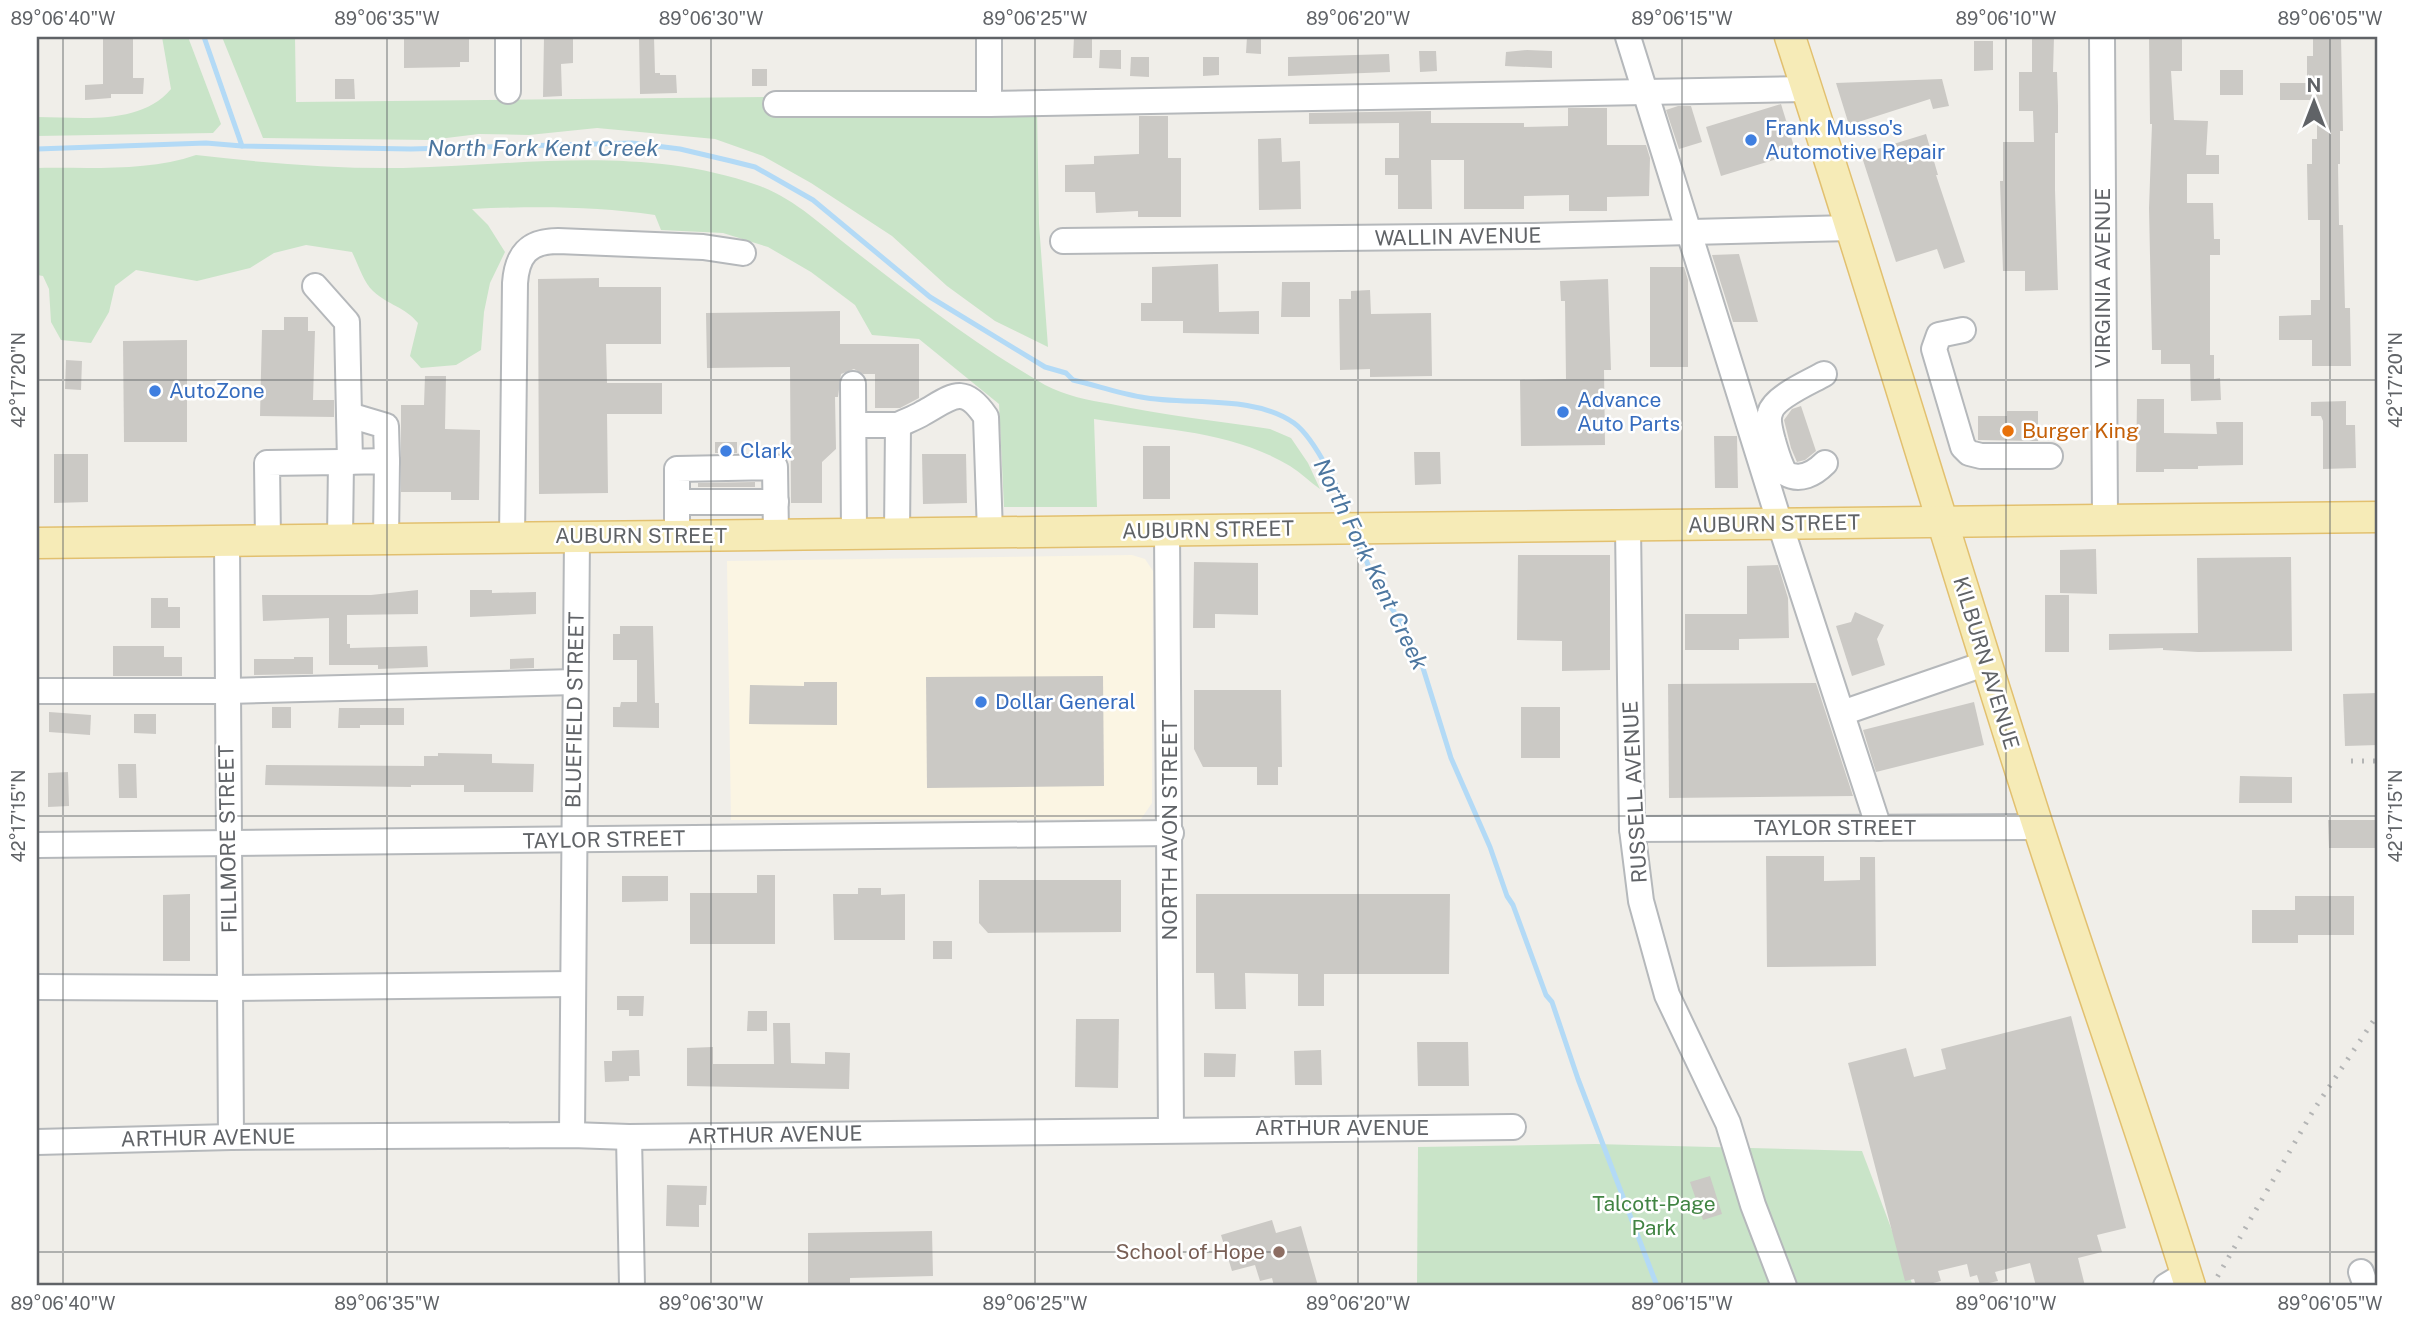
<svg xmlns="http://www.w3.org/2000/svg" width="2415" height="1323" font-family="'Public Sans',sans-serif">
<style>
.commercial{fill:#fbf5e3}
.green{fill:#c9e4c8}
.lines{fill:none;stroke-linecap:round;stroke-linejoin:round}
.stream{stroke:#b3daf6;stroke-width:5}
.building{fill:#cbc9c5}
.minor-casing{stroke:#b5b8bb;stroke-width:28}
.major-casing{stroke:#e2c06f;stroke-width:33}
.minor{stroke:#fff;stroke-width:24}
.major{stroke:#f6ebb7;stroke-width:30}
.rail{stroke:#b4b5b5;stroke-width:5;stroke-dasharray:2 9;stroke-linecap:butt}
.ticks{fill:none;stroke:#606367;stroke-width:2;stroke-opacity:0.45}
.shop-dot{fill:#3f7fe0;stroke:#fff;stroke-width:2.5}
.food-dot{fill:#e8710a;stroke:#fff;stroke-width:2.5}
.education-dot{fill:#8d6e63;stroke:#fff;stroke-width:2.5}
.labels{text-anchor:middle;stroke-width:5;stroke-linejoin:round;paint-order:stroke}
.shop-label{font-size:21px;fill:#366cbe;stroke:#fff;text-anchor:start}
.street-label{font-size:21px;fill:#606367;stroke:#fff}
.food-label{font-size:21px;fill:#c56008;stroke:#fff;text-anchor:start}
.park-label{font-size:21px;fill:#418443;stroke:#fff}
.education-label{font-size:21px;fill:#785e54;stroke:#fff;text-anchor:end}
.water-label{font-size:23px;font-style:italic;fill:#4c769f;stroke:#fff}
.neatline{fill:none;stroke:#606367;stroke-width:2.5}
.ticks-label{font-size:18px;text-anchor:middle;fill:#606367}
</style>
<rect width="100%" height="100%" fill="#f0eee9"/>
<path class="commercial" d="M1132,555L1145,559L1153,571L1152,803L1141,819L731,820L727,561Z"/>
<g class="green">
<path d="M162,37H188L221,124L213,133L37,136V117C81,117 140,126 171,89Z"/>
<path d="M222,37H295L296,102L766,97L767,112L1037,110L1039,224L1048,347L995,321L947,286L892,236L811,183L763,156L715,139L597,128L529,135L479,134L430,140L263,138Z"/>
<path d="M196,155C265,163 334,169 403,168C522,165 642,145 757,185C794,198 822,226 852,249C914,297 977,346 1045,385C1066,396 1088,400 1111,404C1163,415 1217,421 1270,429L1291,438L1308,463L1320,489C1310,482 1301,473 1290,466C1230,430 1161,430 1094,419L1097,507H1004L999,404L919,339L872,335L855,305L811,272L768,247L723,233L661,230L655,215C595,206 533,206 472,209L488,225L505,252L490,283L484,312L481,350L456,365L421,368L410,356L418,323C405,307 388,305 373,291C364,283 358,264 352,252L306,245L274,253L250,268L197,281L136,270L115,286L109,312L91,343L61,340L51,322L49,289L43,276L37,275V168C89,167 147,172 196,155Z"/>
<path d="M1595,1144L1862,1151L1913,1286H1417L1418,1147Z"/>
</g>
<g class="lines">
<g class="stream">
<path d="M204,37L242,146"/>
<path d="M37,149L206,143L242,146L411,149L632,143L680,149L731,161L755,167L813,200L930,297L1045,367L1066,373L1073,380C1095,385 1118,393 1141,397C1188,406 1253,394 1294,423C1316,439 1341,494 1351,520"/>
<path d="M1358,539L1377,588L1403,624L1423,668L1451,758L1490,847L1507,896L1513,905L1546,995L1552,1002L1578,1079L1657,1286"/>
</g>
</g>
<g class="building">
<path d="M114,37H133V78H144L143,94H111V98L85,100V85L103,84V39H114Z"/>
<path d="M404,37H469V62H460V67L404,68Z"/>
<path d="M544,37H573V63L561,64L562,96L543,97Z"/>
<path d="M639,37H654L655,73H660V75H676L677,93L640,94Z"/>
<path d="M1074,37H1092V58H1073Z"/>
<path d="M1247,37H1261V54L1246,53Z"/>
<path d="M2032,37H2054L2053,72H2057L2058,106V133H2055V190L2058,290L2025,291V271H2003L2000,181H2003V142H2034L2033,111H2019V72H2032Z"/>
<path d="M2149,37L2182,38V71H2171L2174,120L2208,121L2206,155H2219V174H2187V203H2213L2214,239H2220V255H2210V355H2214V379L2220,378L2221,400L2191,401L2190,364H2161V350H2152L2149,208L2152,124H2150Z"/>
<path d="M2313,37H2341L2343,131H2340V164H2338L2339,225H2343L2345,308H2350L2351,366H2312V340H2279V316L2311,315V300H2320V220H2308L2307,164H2312V139H2317V100H2280V83H2307V56H2313Z"/>
<path d="M1974,41H1993V70L1974,71Z"/>
<path d="M1100,50H1121V69L1099,68Z"/>
<path d="M1527,50L1552,51V68L1505,66L1506,52Z"/>
<path d="M1419,51H1436L1437,71L1420,72Z"/>
<path d="M1389,54L1390,72L1288,76V57Z"/>
<path d="M1131,57H1149V77L1130,76Z"/>
<path d="M1203,57H1219V75L1203,76Z"/>
<rect x="752" y="69" width="15" height="17"/>
<rect x="2220" y="70" width="23" height="25"/>
<path d="M335,79H354L355,99H335Z"/>
<path d="M1942,79L1949,106L1933,109L1930,99L1849,125L1836,83Z"/>
<path d="M1781,104L1796,153L1721,176L1706,127Z"/>
<path d="M1678,106H1691L1702,142L1679,149L1666,110Z"/>
<path d="M1568,108H1607V145H1646L1650,158L1649,196L1607,197V211H1569V195L1524,196V209H1464V160H1431L1432,209H1398V175H1385V158H1399V123L1309,124V113L1431,111V123H1524V127L1568,126Z"/>
<path d="M1139,116H1168V158H1181V217H1138V211L1096,213L1095,192H1065V165L1094,164V156L1139,154Z"/>
<path d="M1926,134L1938,175H1936L1965,262L1944,269L1937,249L1896,262L1861,154Z"/>
<path d="M1281,138L1282,162L1300,161L1301,209L1259,210L1258,139Z"/>
<path d="M1739,254L1758,322H1733L1712,255Z"/>
<path d="M1218,264L1219,312L1259,311V334L1183,333V321H1141V303H1152V267Z"/>
<path d="M1650,267H1684L1688,280V367H1650Z"/>
<path d="M599,278V287H661V344H606L607,383H662V414H607L608,493L539,494L538,279Z"/>
<path d="M1608,279L1611,370H1604L1605,445L1521,446L1520,380L1566,379L1565,301H1561L1560,281Z"/>
<path d="M1282,282H1310V317H1281Z"/>
<path d="M1370,290L1371,314L1431,313L1432,376L1370,377V369L1340,370L1339,299H1351V291Z"/>
<path d="M840,311V344H919V398L900,408H875V374H863L854,369L841,374L838,397H835L836,449L822,462V503H791L790,367L707,368L706,313Z"/>
<path d="M284,317H308V331H315L313,400H334V417L260,416L262,330H284Z"/>
<path d="M187,340V442H124L123,341Z"/>
<path d="M66,360L82,361L81,390L65,389Z"/>
<path d="M425,376H446L445,429L480,430L479,500H451V492H401V405H424Z"/>
<path d="M2137,399H2164V433L2217,434L2216,422H2243V465L2198,466V469H2164V472H2136Z"/>
<path d="M2346,401V425H2355L2356,468L2323,469V421L2321,416H2311V402Z"/>
<path d="M1801,406L1816,451L1805,460L1797,462L1791,448L1784,420L1792,409Z"/>
<path d="M2007,411H2038V441L1978,440V416H2007Z"/>
<path d="M1714,436H1737L1738,488H1715Z"/>
<rect x="715" y="442" width="22" height="11"/>
<rect x="1143" y="446" width="27" height="53"/>
<path d="M1414,452H1440L1441,484L1415,485Z"/>
<path d="M54,454H88V502L54,503Z"/>
<path d="M922,454H966L967,503L923,504Z"/>
<path d="M755,482V487H698V483Z"/>
<path d="M2096,549L2097,594L2060,593V550Z"/>
<path d="M1518,555H1610V670L1562,671V641L1517,640Z"/>
<path d="M2291,557L2292,651L2198,652L2163,650V648L2109,650V634L2198,633L2197,558Z"/>
<path d="M1194,562L1258,563V615L1215,614V628H1193Z"/>
<path d="M1778,565L1788,598L1789,638L1739,639V650H1685V614H1747V566Z"/>
<path d="M418,590V614L347,615V644H350V648L427,646L428,667L378,669V665H329V618L263,621L262,595H371Z"/>
<path d="M470,590H492V593L536,592V614L470,617Z"/>
<rect x="2045" y="595" width="24" height="57"/>
<path d="M151,598H168V607H180V628H151Z"/>
<path d="M1855,612L1884,625L1877,639L1885,665L1852,676L1836,626L1851,622Z"/>
<path d="M620,626H653L655,703H659V728L613,727V707H620L621,702H637V660H613V634H620Z"/>
<path d="M113,646H164V657H182V676H113Z"/>
<path d="M294,657H313V674L254,675V659H294Z"/>
<path d="M534,658V668L510,669V659Z"/>
<path d="M1103,676L1104,786L927,788L926,677Z"/>
<path d="M804,682H837V725L749,724L750,685L804,686Z"/>
<path d="M1816,683L1853,796L1669,798L1668,684Z"/>
<path d="M1194,690H1281L1282,767H1278V785H1257V767H1203L1194,749Z"/>
<path d="M2378,693V745L2345,746L2343,694Z"/>
<path d="M1974,702L1984,745L1876,772L1863,730Z"/>
<rect x="272" y="707" width="19" height="21"/>
<rect x="1521" y="707" width="39" height="51"/>
<path d="M339,708H404V725H360V728H338Z"/>
<path d="M49,712L91,715L90,735L49,732Z"/>
<path d="M134,714H156V734L134,733Z"/>
<path d="M438,753L492,754V763L534,764L533,792H464V785H411V787L265,785L266,765L424,766V756H438Z"/>
<path d="M118,764H136L137,798H119Z"/>
<path d="M68,772L69,806L48,807V773Z"/>
<path d="M2240,776L2292,777V803H2239Z"/>
<path d="M2328,820H2378V848H2329Z"/>
<path d="M1766,856H1824V881L1860,880V857H1875L1876,966L1767,967Z"/>
<path d="M757,875H775V944H690V893H757Z"/>
<path d="M622,876H668V901L622,902Z"/>
<path d="M979,880H1121V932L988,933L979,923Z"/>
<path d="M858,888H881V895L905,894V940H834L833,894H858Z"/>
<path d="M190,894V961H163V895Z"/>
<path d="M1196,894H1450L1449,974H1324V1006H1298V974L1245,973L1246,1009H1215L1214,973H1196Z"/>
<path d="M2295,896H2354V935H2298V943H2252V910H2295Z"/>
<rect x="933" y="941" width="19" height="18"/>
<path d="M617,996H644L643,1016H629V1010H617Z"/>
<path d="M748,1011H767V1031H747Z"/>
<path d="M2071,1016L2126,1228L2097,1235L2102,1252L2078,1258L2085,1286H2036L2030,1263L1995,1272L1998,1281L1980,1285L1977,1275L1970,1277L1967,1264L1938,1271L1941,1281L1921,1286H1916L1914,1279L1905,1281L1848,1063L1906,1048L1914,1077L1946,1069L1941,1049Z"/>
<path d="M1076,1019H1119L1118,1088L1075,1087Z"/>
<path d="M773,1023H790L791,1063L825,1064V1052L850,1053L849,1089L687,1086V1048L713,1047V1064H774Z"/>
<path d="M1417,1042H1468L1469,1086H1418Z"/>
<path d="M639,1050L640,1076H629V1081L605,1082L604,1061H612V1051Z"/>
<path d="M1321,1050L1322,1085H1295L1294,1051Z"/>
<path d="M1204,1053L1236,1054L1235,1077H1204Z"/>
<path d="M1710,1176L1722,1214L1703,1220L1690,1182Z"/>
<path d="M667,1185L707,1186L706,1205H699V1227L666,1226Z"/>
<path d="M1272,1220L1276,1233L1301,1226L1318,1286H1274L1272,1278L1260,1281L1255,1265L1232,1271L1221,1235Z"/>
<path d="M932,1231L933,1276L850,1278V1286H808V1233Z"/>
</g>
<g class="lines">
<g class="minor-casing">
<g id="minor">
<path d="M508,37V91"/>
<path d="M989,37V104"/>
<path d="M1628,37L1780,524L1879,828"/>
<path d="M2102,37L2105,519"/>
<path d="M776,104H989L1807,89"/>
<path d="M1063,241L1534,236L1852,228"/>
<path d="M315,286L347,322L350,462"/>
<path d="M1963,330L1939,335L1934,349L1963,447L1969,453L1981,456H2050"/>
<path d="M1824,374C1810,382 1774,397 1770,413C1767,421 1771,433 1773,441C1776,451 1779,463 1785,473C1800,482 1814,474 1825,463"/>
<path d="M853,384L854,534"/>
<path d="M349,415L386,426L387,461"/>
<path d="M854,425H898L897,534"/>
<path d="M898,425C906,421 915,418 923,413C952,397 963,383 986,417L990,533"/>
<path d="M341,462L387,461L386,539"/>
<path d="M677,502H776"/>
<path d="M1628,527L1632,829L1641,901L1667,995L1728,1123L1753,1205L1784,1286"/>
<path d="M1167,531L1171,1130"/>
<path d="M677,536V469L775,467L776,535"/>
<path d="M512,537L515,283C517,255 528,241 558,241L703,247L743,253"/>
<path d="M268,540L267,463L341,462L340,539"/>
<path d="M227,541L231,1137"/>
<path d="M37,691H227L575,682"/>
<path d="M1842,713L1987,663"/>
<path d="M1632,829L2038,827"/>
<path d="M37,845L1171,833"/>
<path d="M37,987L230,988L573,984"/>
<path d="M572,1135L577,537"/>
<path d="M629,1137L632,1286"/>
<path d="M37,1142L231,1137L572,1135L629,1137L1513,1127"/>
<path d="M2361,1272L2366,1286"/>
<path d="M2166,1286L2186,1274"/>
</g>
</g>
<g class="major-casing">
<g id="major">
<path d="M1790,37C1875,298 1953,561 2037,823C2087,978 2142,1131 2190,1286"/>
<path d="M37,543L2378,517"/>
</g>
</g>
<use href="#minor" class="minor"/>
<use href="#major" class="major"/>
<g class="rail">
<path d="M2351,761H2378"/>
<path d="M2212,1286L2313,1111L2378,1014"/>
</g>
</g>
<path class="ticks" d="M63,37V1286M387,37V1286M711,37V1286M1035,37V1286M1358,37V1286M1682,37V1286M2006,37V1286M2330,37V1286M37,380H2378M37,816H2378M37,1252H2378"/>
<g class="shop-dot">
<circle cx="1751" cy="140" r="7"/>
<circle cx="155" cy="391" r="7"/>
<circle cx="1563" cy="412" r="7"/>
<circle cx="726" cy="451" r="7"/>
<circle cx="981" cy="702" r="7"/>
</g>
<circle class="food-dot" cx="2008" cy="431" r="7"/>
<circle class="education-dot" cx="1279" cy="1252" r="7"/>
<g class="labels">
<g class="shop-label">
<text x="1765" y="135">Frank Musso's<tspan x="1765" dy="24">Automotive Repair</tspan></text>
<text x="169" y="398">AutoZone</text>
<text x="1577" y="407">Advance<tspan x="1577" dy="24">Auto Parts</tspan></text>
<text x="740" y="458">Clark</text>
<text x="995" y="709">Dollar General</text>
</g>
<g class="street-label">
<text transform="translate(1458 237) rotate(-1)" y="7">WALLIN AVENUE</text>
<text transform="translate(2103 278) rotate(-90)" y="7">VIRGINIA AVENUE</text>
<text transform="translate(1774 524) rotate(-1)" y="7">AUBURN STREET</text>
<text transform="translate(1208 530) rotate(-1)" y="7">AUBURN STREET</text>
<text x="641" y="543">AUBURN STREET</text>
<text transform="translate(1986 663) rotate(73)" y="7">KILBURN AVENUE</text>
<text transform="translate(575 710) rotate(-89)" y="7">BLUEFIELD STREET</text>
<text transform="translate(1635 792) rotate(-93)" y="7">RUSSELL AVENUE</text>
<text x="1835" y="835">TAYLOR STREET</text>
<text transform="translate(1170 830) rotate(-90)" y="7">NORTH AVON STREET</text>
<text transform="translate(228 839) rotate(-91)" y="7">FILLMORE STREET</text>
<text transform="translate(604 840) rotate(-1)" y="7">TAYLOR STREET</text>
<text x="1342" y="1135">ARTHUR AVENUE</text>
<text transform="translate(775 1135) rotate(-1)" y="7">ARTHUR AVENUE</text>
<text transform="translate(208 1138) rotate(-1)" y="7">ARTHUR AVENUE</text>
</g>
<g class="food-label">
<text x="2022" y="438">Burger King</text>
</g>
<g class="park-label">
<text x="1654" y="1211">Talcott-Page<tspan x="1654" dy="24">Park</tspan></text>
</g>
<g class="education-label">
<text x="1265" y="1259">School of Hope</text>
</g>
<g class="water-label">
<text x="543" y="156">North Fork Kent Creek</text>
<text transform="translate(1371 564) rotate(64)" y="8">North Fork Kent Creek</text>
</g>
</g>
<rect width="2415" height="1323" fill="none" stroke="#ffffff" stroke-width="77"/>
<g transform="translate(2314 102)" stroke="#ffffff" stroke-width="5" paint-order="stroke">
<path d="M0-5L12 26L0 18L-12 26Z" fill="#606367"/>
<text y="-10" font-size="19" font-weight="bold" text-anchor="middle" fill="#606367">N</text>
</g>
<rect x="38" y="38" width="2338" height="1246" class="neatline"/>
<g class="ticks-label">
<text x="63" y="25">89°06'40"W</text>
<text x="387" y="25">89°06'35"W</text>
<text x="711" y="25">89°06'30"W</text>
<text x="1035" y="25">89°06'25"W</text>
<text x="1358" y="25">89°06'20"W</text>
<text x="1682" y="25">89°06'15"W</text>
<text x="2006" y="25">89°06'10"W</text>
<text x="2330" y="25">89°06'05"W</text>
<text transform="translate(19 380) rotate(-90)" y="6">42°17'20"N</text>
<text transform="translate(2396 380) rotate(-90)" y="6">42°17'20"N</text>
<text transform="translate(19 816) rotate(-90)" y="6">42°17'15"N</text>
<text transform="translate(2396 816) rotate(-90)" y="6">42°17'15"N</text>
<text x="63" y="1310">89°06'40"W</text>
<text x="387" y="1310">89°06'35"W</text>
<text x="711" y="1310">89°06'30"W</text>
<text x="1035" y="1310">89°06'25"W</text>
<text x="1358" y="1310">89°06'20"W</text>
<text x="1682" y="1310">89°06'15"W</text>
<text x="2006" y="1310">89°06'10"W</text>
<text x="2330" y="1310">89°06'05"W</text>
</g>
</svg>
